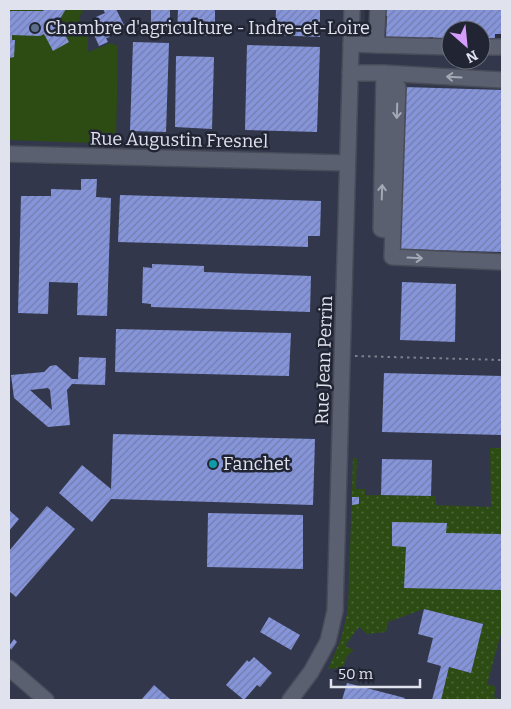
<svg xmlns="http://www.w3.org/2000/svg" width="511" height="709" font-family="Bitter,serif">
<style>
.built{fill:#32374b}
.grass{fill:url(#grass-dots)}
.green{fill:#2c4c13}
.building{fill:url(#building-hatch);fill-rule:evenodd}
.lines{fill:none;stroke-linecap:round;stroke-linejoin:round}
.minor-casing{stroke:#484b58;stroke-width:18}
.path{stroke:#7d808d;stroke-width:2;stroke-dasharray:2.5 4;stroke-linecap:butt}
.minor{stroke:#5b6070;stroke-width:15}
.oneway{stroke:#a4a8b5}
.service-dot{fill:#5c6f8a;stroke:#212533;stroke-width:2}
.culture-dot{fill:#0f9aa8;stroke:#212533;stroke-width:2}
.labels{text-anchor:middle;stroke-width:5;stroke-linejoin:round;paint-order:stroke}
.poi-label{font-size:18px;fill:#e0e3ed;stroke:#212533;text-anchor:start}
.street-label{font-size:18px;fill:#e0e3ed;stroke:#212533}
</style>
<defs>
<pattern id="grass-dots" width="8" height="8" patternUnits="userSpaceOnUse" patternTransform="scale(1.25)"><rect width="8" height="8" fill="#2c4c13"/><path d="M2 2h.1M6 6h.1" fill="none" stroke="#4a6636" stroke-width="1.8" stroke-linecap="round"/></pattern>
<pattern id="building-hatch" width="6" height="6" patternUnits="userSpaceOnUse" patternTransform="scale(1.25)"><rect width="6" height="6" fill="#8695d9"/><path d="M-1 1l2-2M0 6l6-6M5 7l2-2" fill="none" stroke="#727dad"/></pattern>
</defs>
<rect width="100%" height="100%" fill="#2b2e3d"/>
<path class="built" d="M9,9H365L364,51L451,54V60H481V54L502,55V448H490L492,509L502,510V700H9Z"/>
<path class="grass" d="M490,448H502V630L487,684L496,687L494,697L502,700L441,699L449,667L471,673L483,624L424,609L388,622L386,632L367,634L359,627L346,644L347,647L354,650L347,656L343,668L328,669L341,639L348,610L353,458H357L356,489H365V495L436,496V505L491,507Z"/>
<path class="green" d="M9,9H84L79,18L88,37V52L111,43L118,46L116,144L9,140Z"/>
<g class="building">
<path d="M45,9H66L58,22L69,42L53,51L44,34L40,36L12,35V40H15L14,57L9,58V11H43Z"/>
<path d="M103,9H116L124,25L108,33L110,37L106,38L108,42L99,46L92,30L100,26L96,17L105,13Z"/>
<rect x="151" y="9" width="19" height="17"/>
<path d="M178,9H215V36L177,35Z"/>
<path d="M276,9H320V37L275,35Z"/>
<path d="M384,9H502V34H495V41L481,40V30H451V39H433V37L418,39L386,37L387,16L384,15Z"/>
<path d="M133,42L169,43L166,132L130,131Z"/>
<path d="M247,45L320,47L317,132L245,130Z"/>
<path d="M176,56L214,57L212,129L175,127Z"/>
<path d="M404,87L502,90V252L400,249Z"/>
<path d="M81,179H97L96,197L111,198L107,316L77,315L78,283L49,282L48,314L18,313L21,196H51V189L81,190Z"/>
<path d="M120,195L321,201L320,236H308V247L118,242Z"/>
<path d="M152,264L204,266V272L311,276L310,312L151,307V304L142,303L143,267L152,268Z"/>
<path d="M402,282L456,284L455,342L400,340Z"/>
<path d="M116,329L291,333L289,376L115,372Z"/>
<path d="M79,357L106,358L105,385L72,384L67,390L70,425L48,427L14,398L11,375L44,372L50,366L56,365L72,379H78ZM48,388L50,390L52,410L30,390Z"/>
<path d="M384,373L502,376V435L382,432Z"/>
<path d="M113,434L315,439L313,505L111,499L92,522L59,493L82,465L111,489Z"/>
<path d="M382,459L432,460L431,496L381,495Z"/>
<path d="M352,497H359V504L352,505Z"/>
<path d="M47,506L75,529L16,597L9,591V551Z"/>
<path d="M9,510L19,519L9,531Z"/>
<path d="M208,513L303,515V569L207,567Z"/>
<path d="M392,522L447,523L446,533L502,534V590L404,588L406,547L392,546Z"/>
<path d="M424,609L483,624L471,673L449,667L441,700H432L441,666L427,662L433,638L418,634Z"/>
<path d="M269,617L300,635L291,650L260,632Z"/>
<path d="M14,639L17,642L11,650L9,646Z"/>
<path d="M254,657L272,673L260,687L257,685L244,700L226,685L247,660L249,662Z"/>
<path d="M347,683L405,698L404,700H342Z"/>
<path d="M154,685L171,700H141Z"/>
</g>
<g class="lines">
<g class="minor-casing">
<g id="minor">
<path d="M351,44L376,45L378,9"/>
<path d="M376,45L451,47"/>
<path d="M481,47H502"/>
<path d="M350,73H384L502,80"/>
<path d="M9,154L347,163"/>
<path d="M393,231L381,229L384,73L398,87L392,257L502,262"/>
<path d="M9,668L46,700"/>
<path d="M290,700L311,672L328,641L335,611L352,9"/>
</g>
</g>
<path class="path" d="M355,356L502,360"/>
<use href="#minor" class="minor"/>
</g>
<defs><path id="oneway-shaft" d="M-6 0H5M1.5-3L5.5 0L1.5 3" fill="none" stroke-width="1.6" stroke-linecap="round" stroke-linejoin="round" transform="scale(1.25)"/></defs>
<g class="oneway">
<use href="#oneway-shaft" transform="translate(454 77) rotate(-177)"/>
<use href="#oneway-shaft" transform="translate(397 111) rotate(92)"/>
<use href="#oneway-shaft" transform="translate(382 192) rotate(-88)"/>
<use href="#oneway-shaft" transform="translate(415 258) rotate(3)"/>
</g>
<circle class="service-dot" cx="35" cy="28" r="5"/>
<circle class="culture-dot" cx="213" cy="464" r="5"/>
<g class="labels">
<g class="poi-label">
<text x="45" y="34">Chambre d'agriculture - Indre-et-Loire</text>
<text x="223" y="470">Fanchet</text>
</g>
<g class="street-label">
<text transform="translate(179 140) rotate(1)" y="6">Rue Augustin Fresnel</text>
<text transform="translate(324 360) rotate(-88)" y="6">Rue Jean Perrin</text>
</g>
</g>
<rect width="511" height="709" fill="none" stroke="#e0e3ed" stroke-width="20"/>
<g transform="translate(466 45) rotate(153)"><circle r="24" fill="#212533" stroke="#6d717d"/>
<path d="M0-4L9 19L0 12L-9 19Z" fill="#d49cfb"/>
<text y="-8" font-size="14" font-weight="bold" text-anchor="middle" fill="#e0e3ed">N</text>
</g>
<path d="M331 679v8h89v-8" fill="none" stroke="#e0e3ed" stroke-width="2.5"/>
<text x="338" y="679" font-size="15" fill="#e0e3ed" stroke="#212533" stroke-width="4" paint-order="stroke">50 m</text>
</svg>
